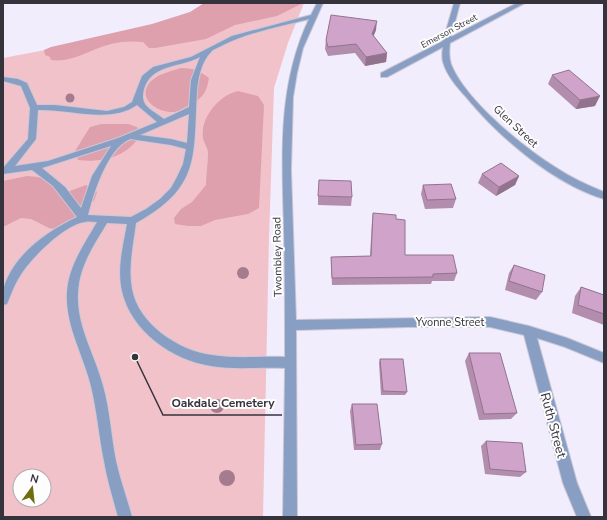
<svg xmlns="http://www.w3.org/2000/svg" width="607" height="520" font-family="'Nunito Sans',sans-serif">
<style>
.green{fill:#f2c2cb;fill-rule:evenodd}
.forest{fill:#dda0ac}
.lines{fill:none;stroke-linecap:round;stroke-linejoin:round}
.minor-casing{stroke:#cbc8d6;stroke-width:2}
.minor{fill:#899ec3;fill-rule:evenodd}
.tree{fill:#a57c8e}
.wall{fill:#b38dae}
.shaded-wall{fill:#92738d}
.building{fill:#d0a4ca;stroke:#92738d}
.labels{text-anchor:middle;stroke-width:4;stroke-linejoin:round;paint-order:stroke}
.far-street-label{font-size:9px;fill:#35333c;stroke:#fdfdfd}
.street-label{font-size:11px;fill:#35333c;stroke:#fdfdfd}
.near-street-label{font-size:13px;fill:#35333c;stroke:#fdfdfd}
.leader{fill:none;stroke:#35333c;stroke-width:1.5}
.callout-dot{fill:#35333c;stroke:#fdfdfd;stroke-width:1.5}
.callout-label{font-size:12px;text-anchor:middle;font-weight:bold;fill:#35333c;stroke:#fdfdfd;stroke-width:4;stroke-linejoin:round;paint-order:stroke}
</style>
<rect width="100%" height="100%" fill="#f1edfc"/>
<path class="green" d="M294,3H304L288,43L274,88L269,238L263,517H3V58ZM20,476H44V500H20Z"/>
<g class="forest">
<path d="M204,3H303L277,16L235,25L206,39L155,48H149L143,42C132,41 122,41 111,44C90,49 73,63 51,60L50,57L45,55L44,50L51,47L152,24L190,12Z"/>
<path d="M181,68C193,68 200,71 209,78C206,95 202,98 188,106C183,108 178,112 174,112C158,113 136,99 150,82C158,74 171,71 181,68Z"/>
<path d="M238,91L258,96L264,105L259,208L248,214L215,220L201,226H188L175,224L174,218L181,209L192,202L206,185C206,174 208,164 208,153C208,148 204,143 203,138C200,118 219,95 238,91Z"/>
<path d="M101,124H128L137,127L140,135C128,157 101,163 78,160L75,151L90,127Z"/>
<path d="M27,176C45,177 51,179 59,195L86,185L97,192L94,201L82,205L77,225L59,230L49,228L31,219L21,218L3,227V181Z"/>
</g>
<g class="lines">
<g class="minor-casing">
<g id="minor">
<path d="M317,3H323L303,48L297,73L293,97L291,170L296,320L490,317L529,326L567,338L604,353V363L565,347L537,338L577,483L591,517H577L563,483L524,335L490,327H408L296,330L297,517H283L285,368C260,367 235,370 211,366C172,360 131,331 122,291C117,269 123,246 127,224L107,223C94,245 79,266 78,293C76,326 95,355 103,386C110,411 111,436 116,461C120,480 127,498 132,517H118C113,498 107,480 104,461C99,436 97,411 91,386C83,354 65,325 67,292C69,265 84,245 97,222C93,222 89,221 85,222C65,224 30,259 20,276C14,285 11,295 7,304L3,305C3,300 2,292 4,287C14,254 48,231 77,217L53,186L32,170L3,174V168L28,139L30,108L21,86L3,81V77L18,79L27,83L37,105H55L107,111L124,107L132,102L142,76L153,67L191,57L232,36L311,15ZM309,19C277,87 282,157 284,230C285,273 285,315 285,357C261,356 236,359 212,355C179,351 138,324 132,289C128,267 133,245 136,223C201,187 193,157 197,92C198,79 201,62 211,52C213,49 218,48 221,46C248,32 280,27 309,19ZM200,57L191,80L189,107L164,119C150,108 138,106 145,86C154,64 182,67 200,57ZM137,105L157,122L118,138L48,161L15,166L36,139L38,110C70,109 110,124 137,105ZM189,114L187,143L171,139L140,135ZM130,139L171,145L186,149L183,164L177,177L171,188L160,199L146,209L131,217L88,215C94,192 107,149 130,139ZM111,146L92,176L81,208L65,187L42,168Z"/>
<path d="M454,3H460L451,37L517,3H525L450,43C449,50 449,58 451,64C465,100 523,147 555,167C570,177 587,185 604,192V199C554,184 500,138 467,98C458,88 447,76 443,62C442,58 442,52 443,47L387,77H381V73L443,41Z"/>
</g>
</g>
<use href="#minor" class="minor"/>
</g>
<g class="tree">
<circle cx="70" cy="98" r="4.5"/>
<circle cx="243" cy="273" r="6"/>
<circle cx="217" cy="406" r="7"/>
<circle cx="227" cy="478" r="8"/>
</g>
<g class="wall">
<path d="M376,30L373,36L387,53L386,62L365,66L355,53L328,56L325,49L326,40Z"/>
<path d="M552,75L595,106L576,109L548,84Z"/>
<path d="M482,174L519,176L515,185L496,196L478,183Z"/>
<path d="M423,185L456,199L453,208L425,209L421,194Z"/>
<path d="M318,196L352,197L351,206L318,205Z"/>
<path d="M373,213L396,219L405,255L457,273L454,281H432L431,284L332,285L331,264V257L370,256L372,221Z"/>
<path d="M514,265L542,292L536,300L505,290L509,273Z"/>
<path d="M581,287L604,295V325L572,313L575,296Z"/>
<path d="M469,353L517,413L511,419L479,420L465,361Z"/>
<path d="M380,359L407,392L405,395H381L379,363Z"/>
<path d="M352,404L382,444L380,450H354L350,411Z"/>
<path d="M486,441L526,472L520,477L485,474L481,446Z"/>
</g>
<g class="shaded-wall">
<path d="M377,21L376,30L371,43L372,34Z"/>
<path d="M387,53L386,62L365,66L366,57Z"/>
<path d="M600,96L595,106L576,109L580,100Z"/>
<path d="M519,176L515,185L496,196L499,187Z"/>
</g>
<g class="building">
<path d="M331,15L377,21L372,34L387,53L366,57L356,44L328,47L326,40Z"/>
<path d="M569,70L600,96L580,100L552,75Z"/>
<path d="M501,163L519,176L499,187L482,174Z"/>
<path d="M319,180L351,181L352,197L318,196Z"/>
<path d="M451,184L456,199L427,200L423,185Z"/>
<path d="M373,213L396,215V219L405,220V255H453L457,273L433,274V277L332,278L331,257L371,256Z"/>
<path d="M514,265L545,275L542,292L509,281Z"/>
<path d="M581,287L604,295V314L578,305Z"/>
<path d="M469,353H500L517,413L484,414Z"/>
<path d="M380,359H403L407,392L383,391Z"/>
<path d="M352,404H377L382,444L356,445Z"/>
<path d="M486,441L522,443L526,472L490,469Z"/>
</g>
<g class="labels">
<g class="far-street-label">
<text transform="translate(449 31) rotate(-28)" y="3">Emerson Street</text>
</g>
<g class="street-label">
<text transform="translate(516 126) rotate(43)" y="4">Glen Street</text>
<text transform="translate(277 257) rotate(-91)" y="4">Twombley Road</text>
<text x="450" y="326">Yvonne Street</text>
</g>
<g class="near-street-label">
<text transform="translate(554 425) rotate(75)" y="5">Ruth Street</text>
</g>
</g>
<path class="leader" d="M135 357L163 415H282"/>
<circle class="callout-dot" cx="135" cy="357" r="4"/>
<g class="callout-label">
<text x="223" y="407">Oakdale Cemetery</text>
</g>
<rect width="607" height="520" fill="none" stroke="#35333c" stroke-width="8"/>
<g transform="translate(32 488) rotate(15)"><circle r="19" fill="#fdfdfd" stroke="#adacb0"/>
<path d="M0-3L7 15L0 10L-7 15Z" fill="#6e6e11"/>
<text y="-6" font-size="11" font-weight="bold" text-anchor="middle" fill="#35333c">N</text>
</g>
</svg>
